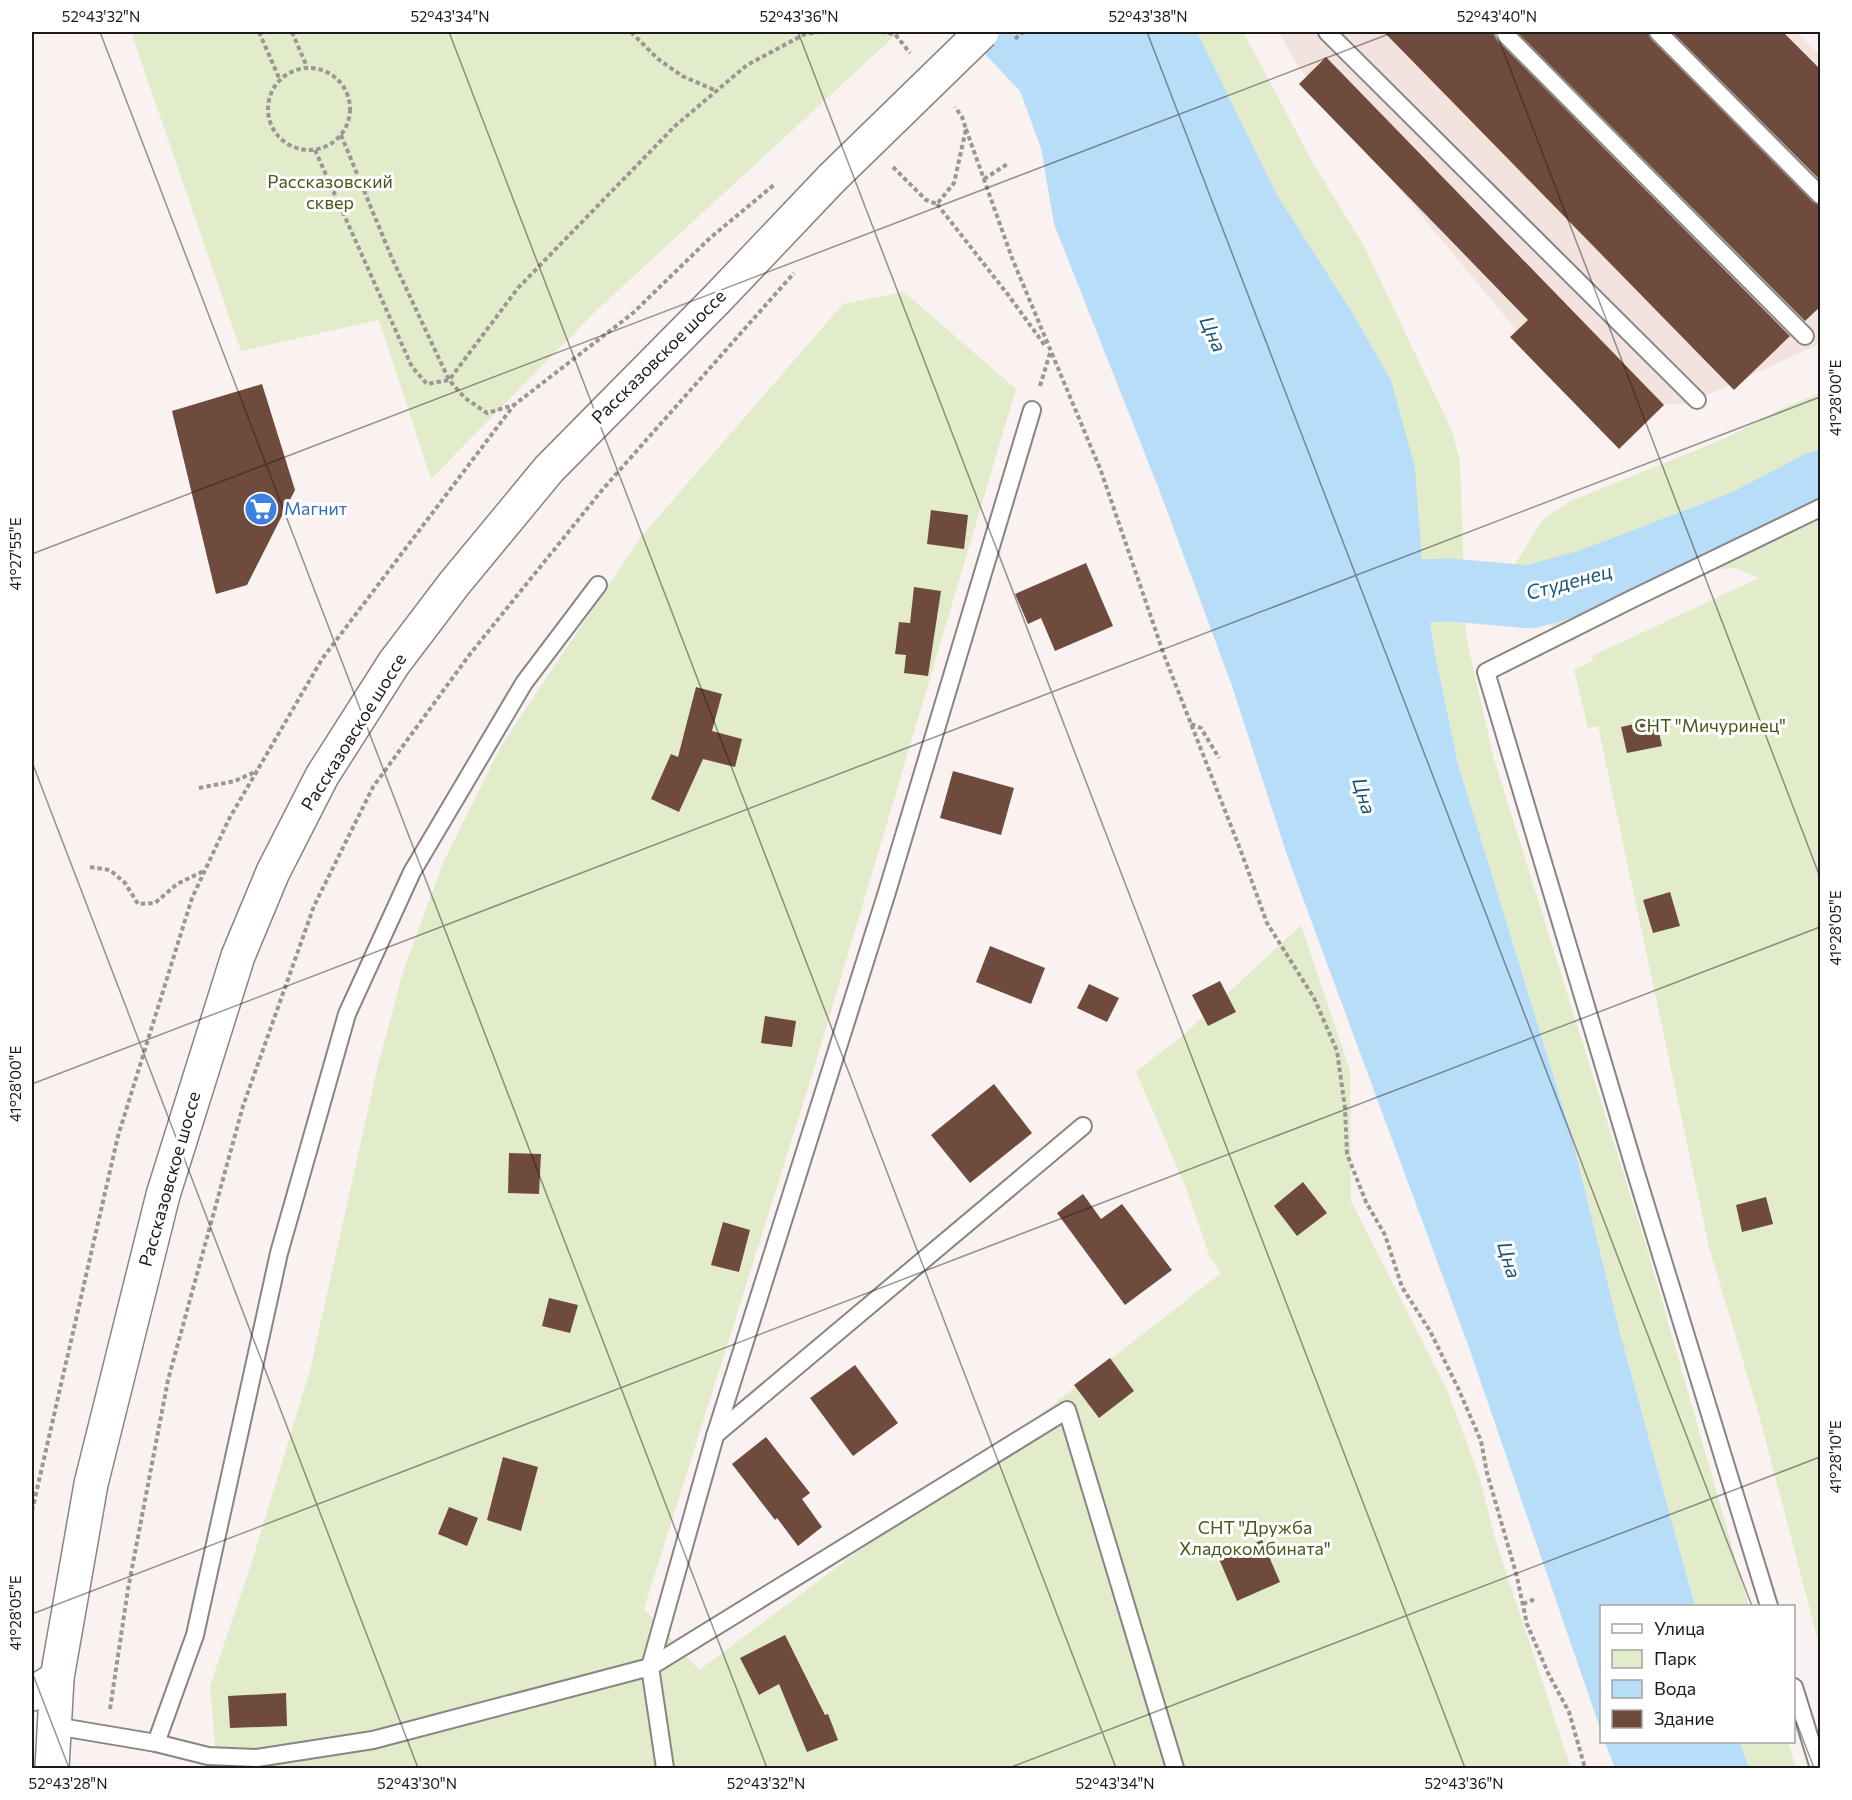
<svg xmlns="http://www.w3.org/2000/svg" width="1852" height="1800" font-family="Commissioner,sans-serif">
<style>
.built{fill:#f2e3de}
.green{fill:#e2ecca}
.water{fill:#b8ddf8}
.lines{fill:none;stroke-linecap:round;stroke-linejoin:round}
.river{stroke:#b8ddf8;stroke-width:63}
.building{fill:#6f4b3e}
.lane-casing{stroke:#8a8482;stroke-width:20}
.street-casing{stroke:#8a8482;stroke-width:36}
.primary-casing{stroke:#8a8482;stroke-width:36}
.path{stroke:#9c9795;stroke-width:4;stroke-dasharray:4.5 3;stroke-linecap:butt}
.lane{stroke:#fff;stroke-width:16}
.street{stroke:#fff;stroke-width:33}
.primary{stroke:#fff;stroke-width:33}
.primary-bridge-casing{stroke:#8a8482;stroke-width:36;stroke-linecap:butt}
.path-bridge{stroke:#9c9795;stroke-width:4;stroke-dasharray:4.5 3;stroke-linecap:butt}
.primary-bridge{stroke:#fff;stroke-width:33}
.ticks{fill:none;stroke:#1d1a1a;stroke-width:1.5;stroke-opacity:0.45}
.labels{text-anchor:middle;stroke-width:6;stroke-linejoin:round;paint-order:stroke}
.park-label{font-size:18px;fill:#4a561a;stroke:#fff}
.street-label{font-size:18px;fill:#1d1a1a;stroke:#fff}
.shop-label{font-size:18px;fill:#366cbe;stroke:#fff;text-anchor:start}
.water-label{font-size:20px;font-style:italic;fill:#185578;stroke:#fff}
.neatline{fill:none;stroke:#1d1a1a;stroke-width:2}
.ticks-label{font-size:15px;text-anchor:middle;fill:#1d1a1a}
</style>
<rect width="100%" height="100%" fill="#f9f2f0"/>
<path class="built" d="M1279,32H1797L1820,56V344L1690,403L1581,408L1298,67Z"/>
<g class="green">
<path d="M131,32H899L598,309L431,479L379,320L241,351Z"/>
<path d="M1197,32H1243L1314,165L1364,246L1452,431L1460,461L1466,637L1494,759L1648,1252L1749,1606H1695L1620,1333L1570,1130L1458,764L1434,649L1422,561L1391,380L1352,312L1277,195Z"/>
<path d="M904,292L1016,389L809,1085L644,1609L699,1670L1023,1428L1221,1273L1210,1258L1187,1190L1136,1072L1181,1037L1301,925L1350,1070L1351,1201L1448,1392L1479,1476L1496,1542L1571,1768H217L210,1686L254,1555L310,1370L378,1065L404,969L443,863L501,746L640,538L843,304Z"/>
<path d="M1820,393V1648L1759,1415L1709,1247L1598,726L1588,728L1574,670L1593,661L1592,656L1759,578L1735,568L1671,573L1641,582L1626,588L1595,622L1573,642L1520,603L1510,573L1543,519L1571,501L1726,438L1787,406Z"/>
<path d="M1740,1742H1788L1796,1768H1749Z"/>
</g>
<g class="water">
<path d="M964,32H1197L1277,195L1352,312L1391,380L1415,468L1422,561L1434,649L1458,764L1570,1130L1620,1333L1695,1606H1602L1601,1731L1467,1342L1288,858L1231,683L1160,492L1054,224L1041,148L1020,91Z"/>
<path d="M1605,1742H1740L1749,1768H1615Z"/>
</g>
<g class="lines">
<path class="river" d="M1339,593L1452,590L1529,597L1588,581L1743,522L1820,482"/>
</g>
<g class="building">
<path d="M1384,32H1493L1496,39L1790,336L1734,390Z"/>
<path d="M1517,32H1648L1651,39L1813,202L1821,205V306L1805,321Z"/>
<path d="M1672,32H1783L1821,70V181Z"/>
<path d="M1326,57L1664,405L1619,449L1510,337L1528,320L1299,84Z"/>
<path d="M262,384L295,490L247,585L216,594L172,411Z"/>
<path d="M931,510L968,515L964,549L927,544Z"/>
<path d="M1086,563L1113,626L1055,651L1041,618L1028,624L1015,594Z"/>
<path d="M914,587L941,591L928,676L904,673L906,655L895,654L899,622L910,623Z"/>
<path d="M696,687L722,694L712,731L742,739L735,767L703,759L679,812L651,799L671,754L678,757Z"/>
<path d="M1656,719L1662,746L1627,753L1621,727Z"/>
<path d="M953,771L1014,788L1001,835L940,818Z"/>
<path d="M1670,892L1680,926L1653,933L1643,900Z"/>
<path d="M990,946L1045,968L1031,1004L976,982Z"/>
<path d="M1220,981L1236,1012L1208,1026L1192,995Z"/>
<path d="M1089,984L1119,998L1107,1022L1077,1008Z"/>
<path d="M765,1016L796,1021L792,1047L761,1043Z"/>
<path d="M994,1084L1032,1133L970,1183L931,1135Z"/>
<path d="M509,1153L541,1154L539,1194L508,1193Z"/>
<path d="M1303,1182L1327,1213L1297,1236L1274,1206Z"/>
<path d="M1083,1194L1101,1219L1122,1204L1172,1270L1125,1305L1057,1213Z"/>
<path d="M1766,1197L1773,1224L1742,1232L1736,1205Z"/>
<path d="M723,1222L750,1230L739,1272L711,1265Z"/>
<path d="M549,1298L578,1305L570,1333L542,1326Z"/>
<path d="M1110,1358L1134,1391L1099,1418L1074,1385Z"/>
<path d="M855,1365L898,1423L853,1456L810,1398Z"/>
<path d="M766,1437L810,1493L802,1499L822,1527L798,1546L777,1518L775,1520L732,1464Z"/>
<path d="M503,1457L538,1467L521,1531L487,1520Z"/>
<path d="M449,1507L478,1518L467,1546L438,1534Z"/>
<path d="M1262,1540L1280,1582L1237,1601L1219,1559Z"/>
<path d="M785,1635L825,1715L828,1714L838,1740L807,1752L779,1684L759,1695L740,1658Z"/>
<path d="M286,1693L287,1726L230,1728L228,1696Z"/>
</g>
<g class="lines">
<g class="lane-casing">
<g id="lane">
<path d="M1327,32L1697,400"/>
<path d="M1503,32L1805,336"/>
<path d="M1658,32L1820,195"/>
<path d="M715,1435L1083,1126"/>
<path d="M1769,1606L1635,1170L1486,672L1632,599L1820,508"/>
<path d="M1794,1687L1819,1768"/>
<path d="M55,1726L156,1743L208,1756L257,1758L373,1740L650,1667L715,1436L887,892L1032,410"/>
<path d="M156,1743L195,1635L279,1253L347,1014L412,872L524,683L598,585"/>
<path d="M665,1768L650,1667L1067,1410L1175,1768"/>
</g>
</g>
<g class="street-casing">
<path id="street" d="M32,1694L57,1678"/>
</g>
<g class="primary-casing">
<path id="primary" d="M52,1768L57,1678L91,1484L163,1195L238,956L273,872L322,776L394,663L454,584L549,469L716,300L832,178"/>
</g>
<g class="path">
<path d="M259,32L280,80"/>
<path d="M292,32L307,67"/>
<path d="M631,32L658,59L682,76L717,91"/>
<path d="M881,32L895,34L910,53"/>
<circle cx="309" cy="109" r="41"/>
<path d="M966,129L1012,258L1101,471L1164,655L1242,854L1267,923L1314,998L1337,1051L1345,1108L1347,1154L1366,1202L1385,1235L1402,1287L1430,1331L1458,1388L1481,1441L1487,1473L1516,1573L1527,1624L1548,1673L1569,1712L1585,1768"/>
<path d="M341,135L391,256L449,380L465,398L487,413L514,405L633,313L710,238L775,184"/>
<path d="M315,150L412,367L427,384L449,380L518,288L675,126L747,65L805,34L820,32"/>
<path d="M893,167L926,200L937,204L954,183L966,129L962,117L955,107"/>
<path d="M984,179L1009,163"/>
<path d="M937,204L1009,296L1046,347"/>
<path d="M1040,386L1050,353"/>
<path d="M1191,724L1201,728L1219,758"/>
<path d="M199,788L235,781L257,771"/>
<path d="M90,867L110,870L125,883L138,904L155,903L177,884L204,871"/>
<path d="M32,1511L118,1136L192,898L229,819L322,659L514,405"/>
<path d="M1523,1604L1535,1599"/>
<path d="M110,1709L128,1589L168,1380L243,1106L314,906L373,787L470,654L603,489L794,273"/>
</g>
<use href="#lane" class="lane"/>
<use href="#street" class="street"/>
<use href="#primary" class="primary"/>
<g class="primary-bridge-casing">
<path id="primary-bridge" d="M832,178L982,32"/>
</g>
<path class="path-bridge" d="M1015,39L1023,32"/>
<use href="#primary-bridge" class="primary-bridge"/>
</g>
<path class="ticks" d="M100,32L767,1768M449,32L1116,1768M798,32L1465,1768M1147,32L1752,1606M1496,32L1820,877M32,554L1394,32M32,762L418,1768M32,1084L1820,397M32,1614L1820,927M32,1672L69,1768M1794,1716L1814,1768M1009,1768L1820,1457"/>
<defs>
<g id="supermarket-disc" transform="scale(1.725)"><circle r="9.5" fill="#3f7fe0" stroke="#fff"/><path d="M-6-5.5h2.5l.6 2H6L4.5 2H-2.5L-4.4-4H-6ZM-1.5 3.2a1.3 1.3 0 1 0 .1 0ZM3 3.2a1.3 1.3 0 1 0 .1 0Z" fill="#fff"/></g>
</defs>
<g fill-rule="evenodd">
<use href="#supermarket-disc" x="261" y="509"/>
</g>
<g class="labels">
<g class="park-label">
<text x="330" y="188">Рассказовский<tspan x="330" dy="21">сквер</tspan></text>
<text x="1710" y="732">СНТ "Мичуринец"</text>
<text x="1255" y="1534">СНТ "Дружба<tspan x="1255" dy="21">Хладокомбината"</tspan></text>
</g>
<g class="street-label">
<text transform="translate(659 357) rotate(-45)" y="6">Рассказовское шоссе</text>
<text transform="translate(354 732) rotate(-58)" y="6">Рассказовское шоссе</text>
<text transform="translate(170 1179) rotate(-74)" y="6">Рассказовское шоссе</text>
</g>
<g class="shop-label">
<text x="284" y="515">Магнит</text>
</g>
<g class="water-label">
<text transform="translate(1213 334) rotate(66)" y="7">Цна</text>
<text transform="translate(1569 582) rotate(-15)" y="7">Студенец</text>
<text transform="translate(1364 796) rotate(73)" y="7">Цна</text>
<text transform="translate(1509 1260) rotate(73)" y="7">Цна</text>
</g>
</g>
<rect width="1852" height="1800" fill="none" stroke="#ffffff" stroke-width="66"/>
<rect x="1600" y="1605" width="195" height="138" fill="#ffffff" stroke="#a5a3a3" stroke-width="1.5"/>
<rect x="1612" y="1624" width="30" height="9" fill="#ffffff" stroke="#a5a3a3" stroke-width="1.5"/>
<text x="1654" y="1635" font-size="18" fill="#1d1a1a">Улица</text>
<rect x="1612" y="1650" width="30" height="18" fill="#e2ecca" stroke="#a5a3a3" stroke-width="1.5"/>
<text x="1654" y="1665" font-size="18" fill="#1d1a1a">Парк</text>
<rect x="1612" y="1680" width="30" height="18" fill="#b8ddf8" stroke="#a5a3a3" stroke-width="1.5"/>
<text x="1654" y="1695" font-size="18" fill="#1d1a1a">Вода</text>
<rect x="1612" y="1710" width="30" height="18" fill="#6f4b3e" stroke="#a5a3a3" stroke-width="1.5"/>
<text x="1654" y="1725" font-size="18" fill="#1d1a1a">Здание</text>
<rect x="33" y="33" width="1786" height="1734" class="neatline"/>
<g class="ticks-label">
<text x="101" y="22">52°43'32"N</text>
<text x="450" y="22">52°43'34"N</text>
<text x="799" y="22">52°43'36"N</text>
<text x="1148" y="22">52°43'38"N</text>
<text x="1497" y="22">52°43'40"N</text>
<text transform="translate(1836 398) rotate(-90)" y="5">41°28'00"E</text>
<text transform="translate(16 554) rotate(-90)" y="5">41°27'55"E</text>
<text transform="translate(1836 928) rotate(-90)" y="5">41°28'05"E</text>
<text transform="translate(16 1084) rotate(-90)" y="5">41°28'00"E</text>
<text transform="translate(1836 1457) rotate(-90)" y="5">41°28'10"E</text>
<text transform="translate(16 1613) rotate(-90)" y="5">41°28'05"E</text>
<text x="68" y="1789">52°43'28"N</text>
<text x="417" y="1789">52°43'30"N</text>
<text x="766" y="1789">52°43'32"N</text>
<text x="1115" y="1789">52°43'34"N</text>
<text x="1464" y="1789">52°43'36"N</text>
</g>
</svg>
